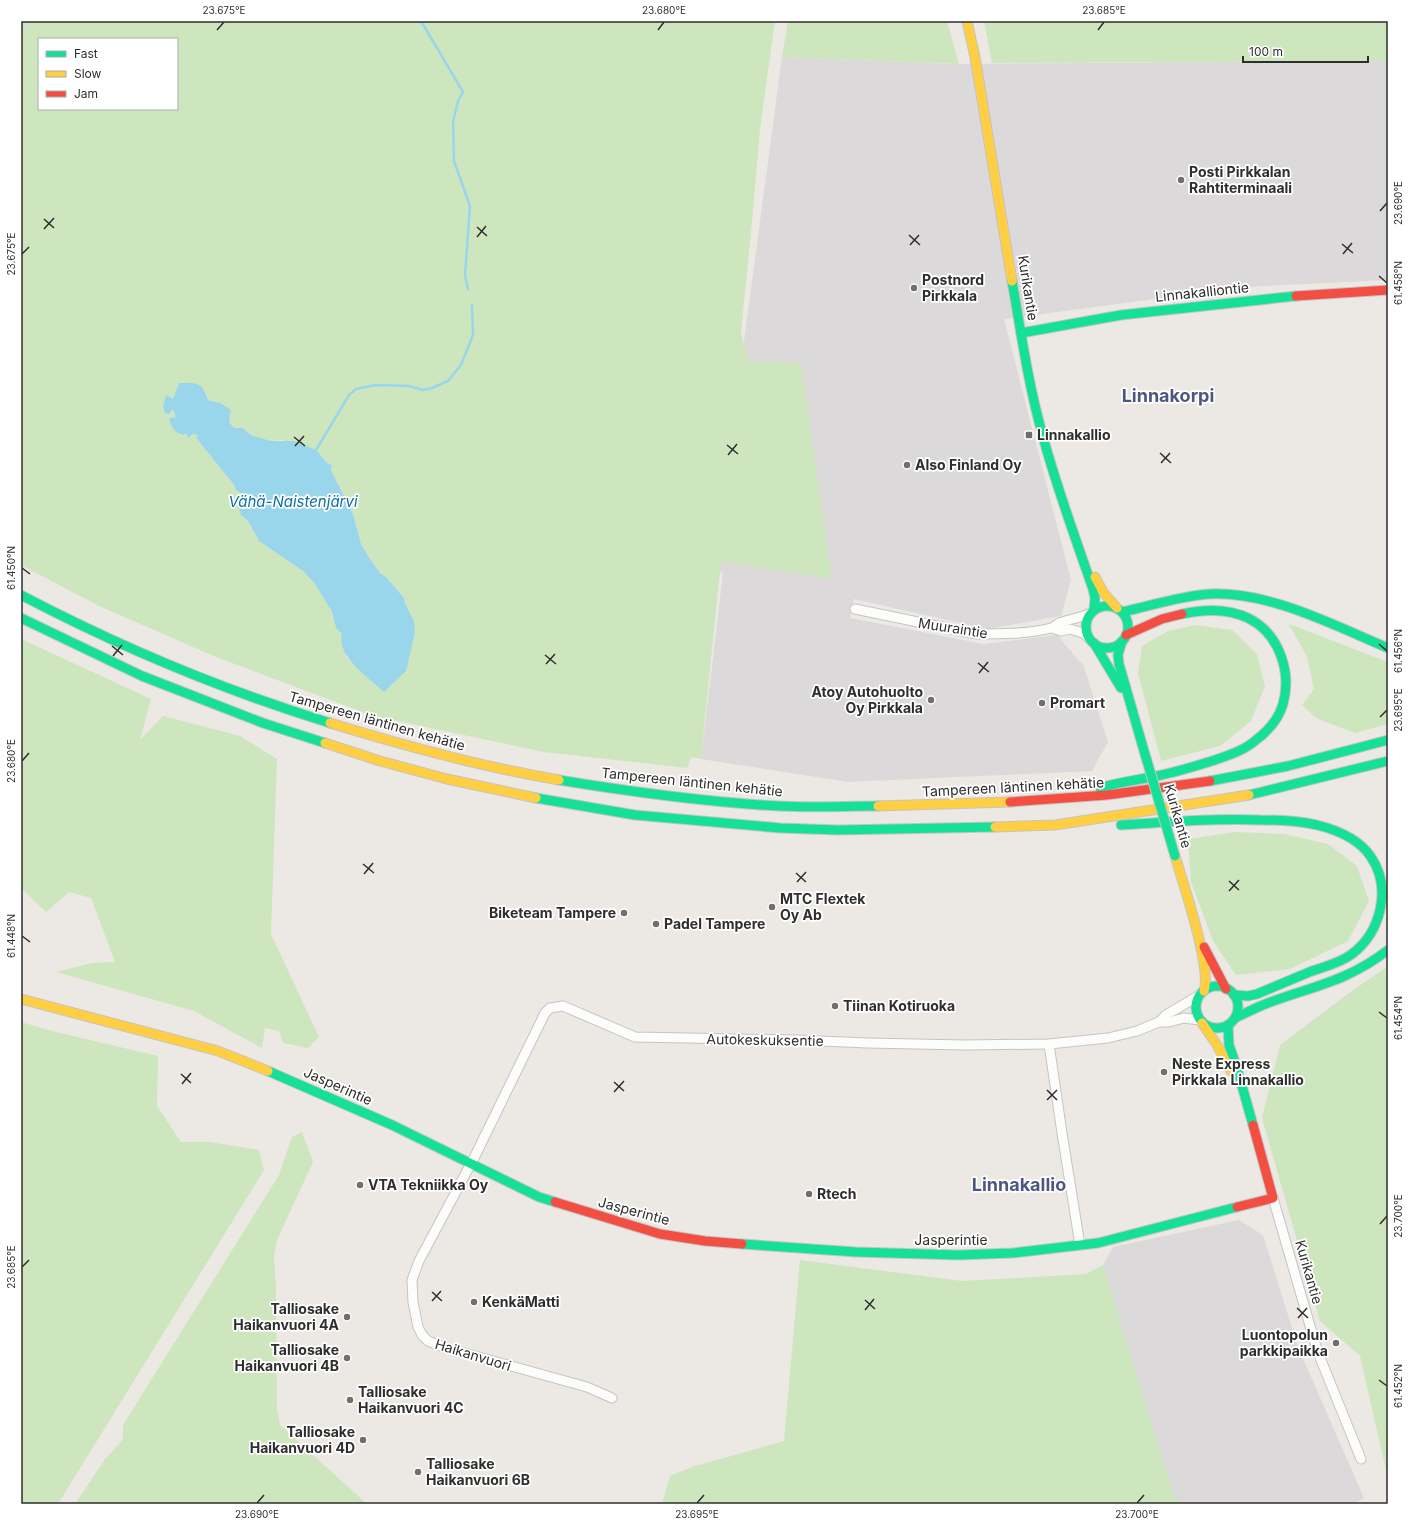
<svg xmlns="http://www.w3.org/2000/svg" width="1409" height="1525" font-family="Inter,sans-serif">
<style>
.industrial{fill:#dcd9db}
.green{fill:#cee6be;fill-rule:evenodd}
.water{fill:#99d6ec}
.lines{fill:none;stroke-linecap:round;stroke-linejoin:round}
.stream{stroke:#99d6ec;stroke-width:2.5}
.street-casing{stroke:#c5c4c5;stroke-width:11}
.fast-casing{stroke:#c5c4c5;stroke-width:11}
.slow-casing{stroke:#c5c4c5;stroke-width:11}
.jam-casing{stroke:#c5c4c5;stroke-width:11}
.street{stroke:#fcfcfb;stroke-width:9}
.fast{stroke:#16e098;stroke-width:9}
.slow{stroke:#ffcf43;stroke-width:9}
.jam{stroke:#f24e42;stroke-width:9}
.fast-bridge-casing{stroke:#c5c4c5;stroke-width:11;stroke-linecap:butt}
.fast-bridge{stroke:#16e098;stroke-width:9}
.ticks{fill:none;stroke:#2e2e2e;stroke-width:1.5}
.poi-dot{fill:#706f6e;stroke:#fff;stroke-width:1.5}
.labels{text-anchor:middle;stroke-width:3.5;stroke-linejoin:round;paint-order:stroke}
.poi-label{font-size:14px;font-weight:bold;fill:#2e2e2e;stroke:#fff;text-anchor:start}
.street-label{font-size:14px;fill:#2e2e2e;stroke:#fff}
.water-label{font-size:15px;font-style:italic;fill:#0d6fa3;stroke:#fff}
.district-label{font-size:18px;font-weight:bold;fill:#4d5680;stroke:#fff}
.neatline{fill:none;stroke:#2e2e2e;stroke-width:1.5}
.ticks-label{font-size:10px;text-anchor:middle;fill:#2e2e2e}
</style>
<rect width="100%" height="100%" fill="#ece8e4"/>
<g class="industrial">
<path d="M782,57L950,64L1388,61V280L1244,287L1004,319L1071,580L1061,616L987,629L854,599L850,618L984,644L1057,635L1079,661L1083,664L1108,742L1092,771L848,782L701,759L723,573L719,572L741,364Z"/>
<path d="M1239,1220L1263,1235L1298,1347L1364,1498L1353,1504H1182L1174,1497L1103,1265L1113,1247Z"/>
</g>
<g class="green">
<path d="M21,21H775L760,129L752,222L741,332L748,361L801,363L832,579L721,561L701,759L691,757L687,768L544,752L373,716L216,657L99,606L21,565ZM39,39H177V109H39ZM204,389L208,400L220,403L229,422L234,428H243L251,435L271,441L282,440L316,450L328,464L332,465L331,470L353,514L361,544L370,559L380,573L386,577L404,598L405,603L414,621L384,691L346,657L342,634L336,628L332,612L315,584L303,571L259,541L248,521L241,515L243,495L235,489V486L196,438L198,435C184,434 178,421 173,409L169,414L173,399Z"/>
<path d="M788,21H947L959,64L782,57Z"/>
<path d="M984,21H1388V61L992,63Z"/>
<path d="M1289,624L1388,662V724L1355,733L1318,719L1302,705L1314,689L1307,657Z"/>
<path d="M1196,625L1232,630L1257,654L1265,686L1251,721L1220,746L1161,761L1138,673L1142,646L1168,631Z"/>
<path d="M21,639L151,699L140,740L163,716L240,736L277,759L271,934L319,1037L308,1048L283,1043L279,1031L265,1028L262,1048L194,1011L56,972L92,963L115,962L91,898L69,892L46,912L21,888Z"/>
<path d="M1235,832L1284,834L1328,844L1357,866L1369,901L1348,941L1290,969L1236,975L1213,941L1191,882L1188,839Z"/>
<path d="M1388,966V1479L1360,1356L1320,1321L1262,1118L1280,1045L1349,993Z"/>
<path d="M21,1022L56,1032L158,1056L157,1106L181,1142H210L259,1150L264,1170L58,1504H21Z"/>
<path d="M302,1132L313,1162L277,1240L274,1256L276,1285L277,1409L280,1425L367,1504H75L105,1459L120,1443L123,1438V1425L279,1175L292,1137Z"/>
<path d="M800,1260L962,1281L1086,1274L1103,1265L1174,1496L1182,1504H662L670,1476L692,1467L784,1441Z"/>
</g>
<path class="water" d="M179,383C197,383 202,381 208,400L220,403L231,410L229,422L234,428H243L251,435L271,441H294L316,450L328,464L332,465L331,470L353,514L361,544L370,559L380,573L386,577L404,598L405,603L414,621L415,633L406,671L384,692C369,678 336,656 342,634L336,628L332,612L315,584L303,571L259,541L248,521L241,515L238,505L243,495L235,489V486L196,438L198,435L192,434L189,438L187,436V433L184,435C175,433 172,428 169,419L172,417L176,418L173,409L169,414L165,413L163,407L166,395L173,399Z"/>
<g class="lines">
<g class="stream">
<path d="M421,21L463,92L458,101L453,122L454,161L470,206L465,276L468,289"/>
<path d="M316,450L349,395L356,389L376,385L409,386L423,390L432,388L448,381L461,365L473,335L472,305"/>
</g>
<g class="street-casing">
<g id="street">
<path d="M855,609L976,634C999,634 1029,634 1051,628C1054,627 1056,625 1059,623C1070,619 1080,618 1091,613"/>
<path d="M1052,628L1061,631L1070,629L1083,633L1089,638"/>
<path d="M1159,1022H1169L1184,1018L1199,1020"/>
<path d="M1049,1044L1062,1133L1080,1245"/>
<path d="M1273,1198L1317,1350L1361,1459"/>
<path d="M612,1398L587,1387L446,1348L428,1341L422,1335L418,1327L413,1302L412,1280L419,1261L475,1156L545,1013L550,1008L563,1006L635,1037L797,1040L868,1043L965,1045L1049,1044L1108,1038L1137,1031L1159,1022L1166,1015L1200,995"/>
</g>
</g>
<g class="fast-casing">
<g id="fast">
<path d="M1012,281C1021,332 1028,383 1042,433C1056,486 1075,537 1093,589L1095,598L1094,610"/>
<path d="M1021,333L1121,315L1296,296"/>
<path d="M21,595C120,647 223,690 330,723"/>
<circle cx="1107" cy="627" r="21"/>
<path d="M1122,612C1150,606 1180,596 1209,594C1269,591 1333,625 1388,648"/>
<path d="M21,618L142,676L263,723L325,743"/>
<path d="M1122,641L1118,655L1119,664L1142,744"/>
<path d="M1094,643L1121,688"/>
<path d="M559,780C632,792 705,802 778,806C812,808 845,806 878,806"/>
<path d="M1210,781L1288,766L1388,740"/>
<path d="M1100,788C1119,782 1138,780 1157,776C1176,772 1196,766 1215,760C1229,755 1245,750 1256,740C1268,731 1279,718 1283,704C1292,672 1279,633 1248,618C1227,608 1204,609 1182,614"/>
<path d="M1249,795L1388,761"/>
<path d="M536,798L635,815L780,828L838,830L995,827"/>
<path d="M1121,825C1167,822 1214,818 1260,820C1279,820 1299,821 1317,825C1337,830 1360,840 1371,857C1392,888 1381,932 1352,954C1339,964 1322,967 1307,973C1290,980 1274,987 1257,994L1248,996L1234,995"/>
<circle cx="1217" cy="1007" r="21"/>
<path d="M1235,1018C1246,1013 1257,1007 1268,1003C1314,986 1348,981 1388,950"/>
<path d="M1228,1025L1229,1045L1237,1068L1253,1125"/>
<path d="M268,1071L392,1125L539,1197L555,1202"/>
<path d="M742,1244L856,1252L958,1255L1013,1253L1098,1243L1237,1207"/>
</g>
</g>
<g class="slow-casing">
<g id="slow">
<path d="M967,21L975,57L1012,281"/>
<path d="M1095,577L1103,592L1117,608"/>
<path d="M330,723C405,746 482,767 559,780"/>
<path d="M325,743L380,761L447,779L536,798"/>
<path d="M878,806L1010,802"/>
<path d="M995,827L1055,825L1249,795"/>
<path d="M1175,856C1183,883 1212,968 1204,991"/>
<path d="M21,999L218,1051L268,1071"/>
<path d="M1202,1023L1217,1045L1231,1071"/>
</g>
</g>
<g class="jam-casing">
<g id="jam">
<path d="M1296,296L1388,290"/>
<path d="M1126,635L1162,619L1182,614"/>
<path d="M1010,802L1107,795L1210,781"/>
<path d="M1204,947L1226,989"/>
<path d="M555,1202L660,1234L705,1241L742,1244"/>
<path d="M1237,1207L1273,1198L1253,1125"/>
</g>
</g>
<use href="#street" class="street"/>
<use href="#fast" class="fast"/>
<use href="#slow" class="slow"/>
<use href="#jam" class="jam"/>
<g class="fast-bridge-casing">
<path id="fast-bridge" d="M1142,744L1175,856"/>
</g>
<use href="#fast-bridge" class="fast-bridge"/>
</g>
<path class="ticks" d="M217,30L224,22M658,30L664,22M1098,30L1104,22M1380,211L1387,203M44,219L54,228M477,227L487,236M44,229L54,218M909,235L920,245M477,237L486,226M1342,244L1353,253M910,245L919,235M22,254L29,247M1343,254L1352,243M1379,276L1387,283M294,437L305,446M727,445L738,454M295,446L304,436M1160,453L1171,463M728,455L737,444M1161,463L1170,453M22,568L30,574M1379,644L1387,651M112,646L123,655M545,655L556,664M113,656L122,645M978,663L989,672M546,664L555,654M979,673L988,662M1380,717L1387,710M22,761L29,753M363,864L374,873M796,873L806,882M364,874L373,863M1229,881L1239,890M797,882L806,872M1229,891L1239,880M22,936L30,942M1379,1012L1387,1018M181,1074L191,1083M614,1082L624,1091M182,1084L191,1073M1047,1090L1057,1100M614,1092L624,1081M1047,1100L1057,1090M1380,1224L1387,1216M22,1267L29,1260M432,1292L442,1301M865,1300L875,1309M432,1301L441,1291M1297,1308L1308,1318M865,1310L874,1299M1298,1318L1307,1308M1379,1380L1387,1386M257,1503L264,1495M697,1503L704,1495M1137,1503L1144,1495"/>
<g class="poi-dot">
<circle cx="1181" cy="180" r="4"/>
<circle cx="914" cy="288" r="4"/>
<rect x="1025" y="431" width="8" height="8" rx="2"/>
<circle cx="907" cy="465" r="4"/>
<circle cx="931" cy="700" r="4"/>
<circle cx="1042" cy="703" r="4"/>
<circle cx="772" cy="907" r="4"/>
<circle cx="624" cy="913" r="4"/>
<circle cx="656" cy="924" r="4"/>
<circle cx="835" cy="1006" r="4"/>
<circle cx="1164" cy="1072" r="4"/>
<circle cx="360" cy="1185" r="4"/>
<circle cx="809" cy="1194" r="4"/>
<circle cx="474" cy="1302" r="4"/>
<circle cx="347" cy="1317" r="4"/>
<circle cx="1336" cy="1343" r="4"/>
<circle cx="347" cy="1358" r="4"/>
<circle cx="350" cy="1400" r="4"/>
<circle cx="363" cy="1440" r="4"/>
<circle cx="418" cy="1472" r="4"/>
</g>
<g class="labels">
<g class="poi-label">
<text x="1189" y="177">Posti Pirkkalan<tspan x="1189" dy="16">Rahtiterminaali</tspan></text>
<text x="922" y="285">Postnord<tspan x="922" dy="16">Pirkkala</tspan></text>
<text x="1037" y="440">Linnakallio</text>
<text x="915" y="470">Also Finland Oy</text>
<text x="923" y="697" text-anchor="end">Atoy Autohuolto<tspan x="923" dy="16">Oy Pirkkala</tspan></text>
<text x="1050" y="708">Promart</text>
<text x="780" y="904">MTC Flextek<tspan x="780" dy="16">Oy Ab</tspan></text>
<text x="616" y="918" text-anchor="end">Biketeam Tampere</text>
<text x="664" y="929">Padel Tampere</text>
<text x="843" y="1011">Tiinan Kotiruoka</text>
<text x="1172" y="1069">Neste Express<tspan x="1172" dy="16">Pirkkala Linnakallio</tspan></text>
<text x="368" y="1190">VTA Tekniikka Oy</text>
<text x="817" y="1199">Rtech</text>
<text x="482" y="1307">KenkäMatti</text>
<text x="339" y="1314" text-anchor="end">Talliosake<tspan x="339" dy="16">Haikanvuori 4A</tspan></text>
<text x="1328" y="1340" text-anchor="end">Luontopolun<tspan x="1328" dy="16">parkkipaikka</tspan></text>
<text x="339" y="1355" text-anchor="end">Talliosake<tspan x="339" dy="16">Haikanvuori 4B</tspan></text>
<text x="358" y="1397">Talliosake<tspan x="358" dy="16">Haikanvuori 4C</tspan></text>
<text x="355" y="1437" text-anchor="end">Talliosake<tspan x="355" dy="16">Haikanvuori 4D</tspan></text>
<text x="426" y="1469">Talliosake<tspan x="426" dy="16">Haikanvuori 6B</tspan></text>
</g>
<g class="street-label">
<text transform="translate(1028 288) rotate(81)" y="5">Kurikantie</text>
<text transform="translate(1202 292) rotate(-6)" y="5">Linnakalliontie</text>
<text transform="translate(953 628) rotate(9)" y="5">Muuraintie</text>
<text transform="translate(377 721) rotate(16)" y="5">Tampereen läntinen kehätie</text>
<text transform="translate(692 782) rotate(6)" y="5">Tampereen läntinen kehätie</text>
<text transform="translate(1013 787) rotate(-3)" y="5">Tampereen läntinen kehätie</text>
<text transform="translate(1178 816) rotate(74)" y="5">Kurikantie</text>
<text transform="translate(765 1040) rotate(1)" y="5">Autokeskuksentie</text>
<text transform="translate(338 1086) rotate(24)" y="5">Jasperintie</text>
<text transform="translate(634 1211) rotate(15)" y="5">Jasperintie</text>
<text x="951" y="1245">Jasperintie</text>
<text transform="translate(1309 1272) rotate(74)" y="5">Kurikantie</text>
<text transform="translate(473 1355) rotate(17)" y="5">Haikanvuori</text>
</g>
<g class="water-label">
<text x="293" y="507">Vähä-Naistenjärvi</text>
</g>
<g class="district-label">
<text x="1168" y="402">Linnakorpi</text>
<text x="1019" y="1191">Linnakallio</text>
</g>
</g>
<rect width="1409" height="1525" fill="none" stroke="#ffffff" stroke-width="44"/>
<rect x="38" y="38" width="140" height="72" fill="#ffffff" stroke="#ababab"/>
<rect x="46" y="51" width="20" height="6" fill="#16e098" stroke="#ababab"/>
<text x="74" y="58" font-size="12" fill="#2e2e2e">Fast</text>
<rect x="46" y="71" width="20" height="6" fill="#ffcf43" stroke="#ababab"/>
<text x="74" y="78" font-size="12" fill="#2e2e2e">Slow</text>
<rect x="46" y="91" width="20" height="6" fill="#f24e42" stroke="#ababab"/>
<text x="74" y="98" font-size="12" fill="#2e2e2e">Jam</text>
<path d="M1243 56v6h125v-6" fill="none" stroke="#2e2e2e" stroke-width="2"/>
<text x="1249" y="56" font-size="12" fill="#2e2e2e" stroke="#ffffff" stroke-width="3" paint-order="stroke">100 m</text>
<rect x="22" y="22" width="1365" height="1481" class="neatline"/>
<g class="ticks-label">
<text x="224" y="14">23.675°E</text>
<text x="664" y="14">23.680°E</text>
<text x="1104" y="14">23.685°E</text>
<text transform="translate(1398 203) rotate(-90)" y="4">23.690°E</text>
<text transform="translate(11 254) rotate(-90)" y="4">23.675°E</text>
<text transform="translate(1398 283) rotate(-90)" y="4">61.458°N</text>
<text transform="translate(11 568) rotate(-90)" y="4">61.450°N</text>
<text transform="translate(1398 651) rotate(-90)" y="4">61.456°N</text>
<text transform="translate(1398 710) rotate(-90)" y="4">23.695°E</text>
<text transform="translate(11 761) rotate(-90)" y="4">23.680°E</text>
<text transform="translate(11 936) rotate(-90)" y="4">61.448°N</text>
<text transform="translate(1398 1018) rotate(-90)" y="4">61.454°N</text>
<text transform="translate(1398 1216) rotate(-90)" y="4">23.700°E</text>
<text transform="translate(11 1267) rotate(-90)" y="4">23.685°E</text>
<text transform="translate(1398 1386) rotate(-90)" y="4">61.452°N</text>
<text x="257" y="1518">23.690°E</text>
<text x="697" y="1518">23.695°E</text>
<text x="1137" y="1518">23.700°E</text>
</g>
</svg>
